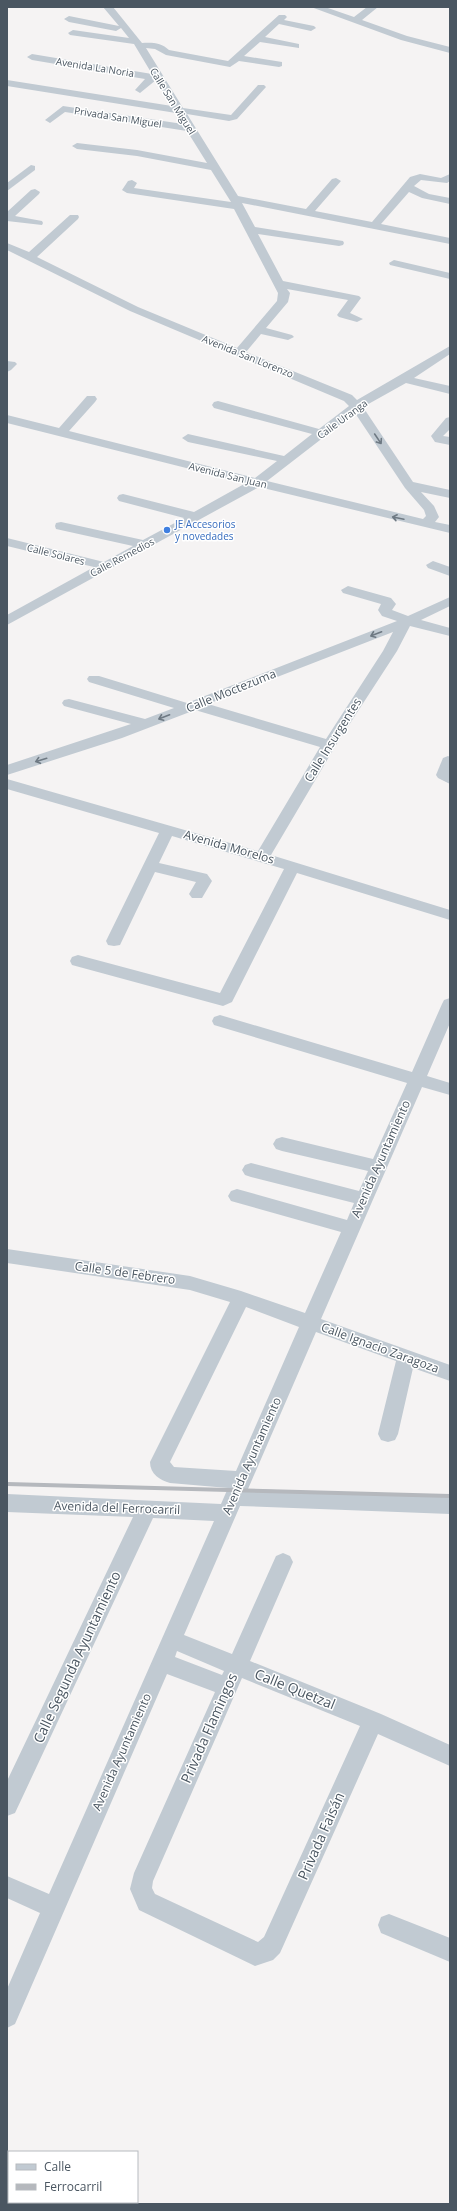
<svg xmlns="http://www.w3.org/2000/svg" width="457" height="2211" font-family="'Open Sans',sans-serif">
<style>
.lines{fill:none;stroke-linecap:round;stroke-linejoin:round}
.minor{fill:#c1cad2;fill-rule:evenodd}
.rail{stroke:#b5b8bd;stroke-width:4}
.oneway{stroke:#6e7983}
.shop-dot{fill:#3f7fe0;stroke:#fff;stroke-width:1.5}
.labels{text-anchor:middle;stroke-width:3;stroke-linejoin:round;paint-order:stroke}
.far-street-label{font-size:10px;fill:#4a5661;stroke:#fff}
.far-shop-label{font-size:10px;fill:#366cbe;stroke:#fff;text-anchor:start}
.street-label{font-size:12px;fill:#4a5661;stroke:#fff}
.near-street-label{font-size:14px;fill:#4a5661;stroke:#fff}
</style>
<rect width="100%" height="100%" fill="#f5f3f3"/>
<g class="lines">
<g class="minor">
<path d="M103,7H113L142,43C152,42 162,43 169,50L228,61L279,15H285L287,17L284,20L314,26L316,28L311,31L279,24L265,37L299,44V48L260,42L244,56L282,62V66L279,67L239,61L230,67L166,55L155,49L146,48L183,108L231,115L258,85H264L266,87L237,119L229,121L187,114L238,196L306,209L332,179L336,178L341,181L315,211L372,222L410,177L420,174L441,178L450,174V181L447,183L421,180L414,186L429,194L450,198V204L422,198L409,192L381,224L450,238V244L242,203L255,227L343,241L344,243L343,245L339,246L258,234L283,281L359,296L361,298L350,313L363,319L357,322L339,317L337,315L348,300L287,289L290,293L288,302L266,328L292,335L294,337L288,340L261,334L246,352L352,395L357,400L450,346V354L414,378L450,386V394L406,383L363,407L413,482L450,490V498L421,492L434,506L439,517L435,522L450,525V533L259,487L7,625V615L94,567L7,546V538L104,562L133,546L56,529L55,526L56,523L61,522L143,540L184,518L119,501L117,498L119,495L123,494L194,512L246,483L7,423V415L59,428L87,396H95L97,399L95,402L69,431L255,478L277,461L188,442L182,438L188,434L284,456L312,434L214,408L212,405L214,402L218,401L319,429L349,406L344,401L130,311L7,250V243L29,252L70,215H78L79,217L78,219L37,257L138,307L237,348L277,301L278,293L234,209L127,193L122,190L128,181L132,180L137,183L134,188L231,202L211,170L137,156L77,149L72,146L77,143L137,150L207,163L187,131L65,112L50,123L45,120L63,106L183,124L176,113L7,86V80L172,106L156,80L140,93L135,90L145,79L32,60L27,57L32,54L152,74L134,44L70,35L68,33L73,30L129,38L121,28L116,31L69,22L64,19L69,16L119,26ZM355,413L405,488L424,510L426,516L423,519L267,481Z"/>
<path d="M311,7H325L354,17L367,7H378L362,20L407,36L450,47V53L401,40Z"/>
<path d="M31,165L35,166V170L7,191V183Z"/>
<path d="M35,189L40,192L39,194L15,216L42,221L43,223L42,225L7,221V212L31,190Z"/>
<path d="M394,260L450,273V279L390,265L389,263Z"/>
<path d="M7,361L15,362L17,364L11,370L7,372Z"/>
<path d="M450,417V429L443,436L450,437V445L435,442L431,436L446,418Z"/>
<path d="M433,561L450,567V576L428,568L426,565Z"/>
<path d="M348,586L391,598L396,604L392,610L408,616L450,597V606L421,620L450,628V636L410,626L397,651L336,745L271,855L450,910V920L297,873L234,998L232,1002L223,1006L72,965L70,961L72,957L78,955L220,993L284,869L172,836L159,863L207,874L212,881L202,898H192L189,894L196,882L155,872L120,945L114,946L108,945L106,941L159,833L7,789V779L258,851L320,747L195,710L122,738L7,775V765L131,724L64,706L62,703L64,700L69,699L145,719L174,708L89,682L87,679L89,676H99L187,703L397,621L382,616L378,610L381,604L343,593L341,590ZM393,632L383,651L326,739L208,704Z"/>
<path d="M448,756L450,757V784L438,778L436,775L443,758Z"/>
<path d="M450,998V1023L427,1076L450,1083V1095L422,1087L321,1319L450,1365V1381L413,1368L398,1434L395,1440L388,1442L381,1440L378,1434L396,1361L316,1332L248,1489L450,1496V1514L240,1506L184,1635L232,1654L276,1556L283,1553L290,1556L293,1562L250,1661L381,1714L450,1745V1766L378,1734L280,1953L273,1960L255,1966L139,1910L130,1889L134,1873L215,1692L167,1674L15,2024L7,2028V1989L40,1913L7,1898V1876L49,1894L214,1521L153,1518L15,1813L7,1816V1781L133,1517L7,1512V1494L221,1504L228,1488L170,1483C160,1480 150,1474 150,1462L230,1302L190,1290L7,1263V1249L190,1276L241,1291L305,1313L341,1232L231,1201L228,1196L231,1191L237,1189L347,1220L354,1203L251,1177L245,1175L242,1170L245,1165L251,1163L359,1191L368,1171L282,1151L276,1149L273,1144L276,1139L282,1137L373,1159L407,1083L214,1025L212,1021L214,1017L220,1015L412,1072L442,1004L444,1000ZM246,1307L299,1327L236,1471L174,1467L170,1462ZM177,1651L224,1671L222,1675L175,1657ZM242,1678L360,1726L264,1937L258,1942L155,1894L152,1888L153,1881Z"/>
<path d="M389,1914L450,1938V1962L381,1933L378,1925L381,1917Z"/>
</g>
<path class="rail" d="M7,1484L450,1496"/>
</g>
<defs><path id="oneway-shaft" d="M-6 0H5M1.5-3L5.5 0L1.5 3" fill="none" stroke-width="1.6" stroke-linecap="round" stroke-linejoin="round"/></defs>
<g class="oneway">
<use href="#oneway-shaft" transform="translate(378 439) rotate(56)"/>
<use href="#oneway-shaft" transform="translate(398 518) rotate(-168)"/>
<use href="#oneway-shaft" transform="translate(376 634) rotate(159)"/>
<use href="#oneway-shaft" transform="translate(164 717) rotate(159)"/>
<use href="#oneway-shaft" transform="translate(41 760) rotate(163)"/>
</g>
<circle class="shop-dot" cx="167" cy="530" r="4"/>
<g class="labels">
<g class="far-street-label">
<text transform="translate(95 67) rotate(9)" y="4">Avenida La Noria</text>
<text transform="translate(173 101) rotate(58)" y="4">Calle San Miguel</text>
<text transform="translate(118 117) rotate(9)" y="4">Privada San Miguel</text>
<text transform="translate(248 356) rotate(22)" y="4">Avenida San Lorenzo</text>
<text transform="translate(342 419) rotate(-36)" y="4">Calle Uranga</text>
<text transform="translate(228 475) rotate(14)" y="4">Avenida San Juan</text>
<text transform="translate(56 554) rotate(14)" y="4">Calle Solares</text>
<text transform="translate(122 557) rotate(-28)" y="4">Calle Remedios</text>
</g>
<g class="far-shop-label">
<text x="175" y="528">JE Accesorios<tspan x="175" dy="12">y novedades</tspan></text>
</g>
<g class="street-label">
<text transform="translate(231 691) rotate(-22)" y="4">Calle Moctezuma</text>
<text transform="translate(333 740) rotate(-58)" y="4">Calle Insurgentes</text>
<text transform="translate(229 847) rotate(16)" y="4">Avenida Morelos</text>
<text transform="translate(381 1159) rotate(-66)" y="4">Avenida Ayuntamiento</text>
<text transform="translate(125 1273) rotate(8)" y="4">Calle 5 de Febrero</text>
<text transform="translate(380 1348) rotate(20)" y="4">Calle Ignacio Zaragoza</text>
<text transform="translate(252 1456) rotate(-66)" y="4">Avenida Ayuntamiento</text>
<text transform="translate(117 1508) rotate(2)" y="4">Avenida del Ferrocarril</text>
<text transform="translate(122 1752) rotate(-66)" y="4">Avenida Ayuntamiento</text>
</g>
<g class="near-street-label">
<text transform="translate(77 1657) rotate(-65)" y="5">Calle Segunda Ayuntamiento</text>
<text transform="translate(295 1689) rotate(22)" y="5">Calle Quetzal</text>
<text transform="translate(209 1728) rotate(-66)" y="5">Privada Flamingos</text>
<text transform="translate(321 1836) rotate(-66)" y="5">Privada Faisán</text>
</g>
</g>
<rect width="457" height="2211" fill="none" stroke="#4a5661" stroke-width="16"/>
<rect x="8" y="2151" width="130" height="52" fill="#ffffff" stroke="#b7bbc0"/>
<rect x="16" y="2164" width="20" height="6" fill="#c1cad2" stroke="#b7bbc0"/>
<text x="44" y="2171" font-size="12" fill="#4a5661">Calle</text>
<rect x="16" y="2184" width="20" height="6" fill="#b5b8bd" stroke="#b7bbc0"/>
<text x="44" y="2191" font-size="12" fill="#4a5661">Ferrocarril</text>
</svg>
